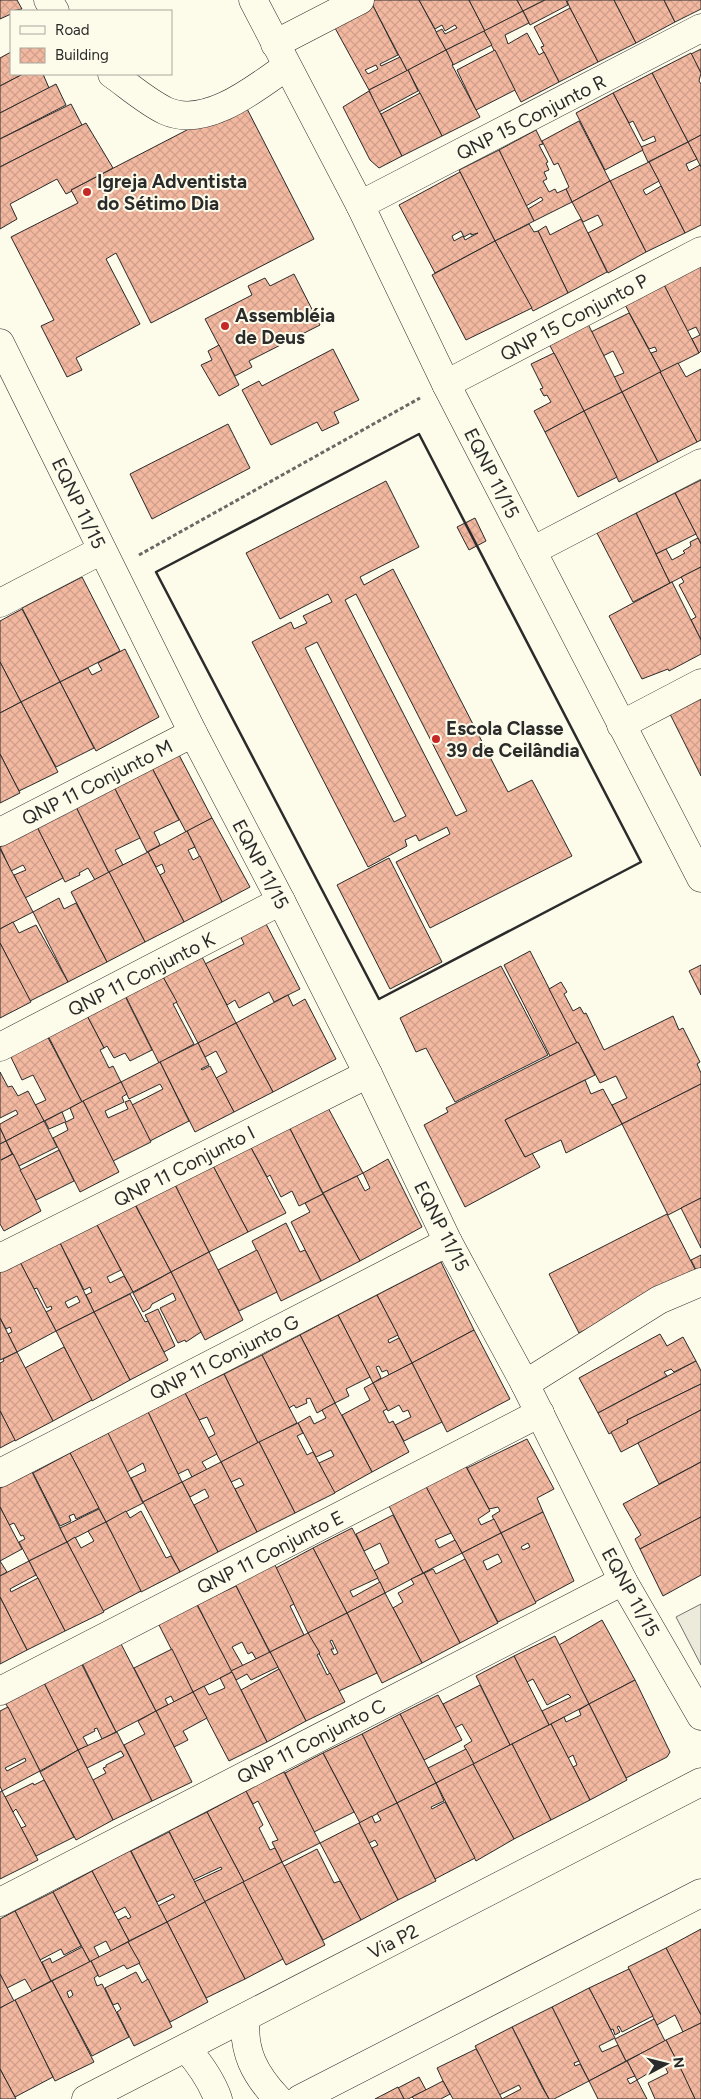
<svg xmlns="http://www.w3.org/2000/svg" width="701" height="2099" font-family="Figtree,sans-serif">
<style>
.parking{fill:#eceadb;stroke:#74746e}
.building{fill:url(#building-cross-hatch);stroke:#2b2b2b;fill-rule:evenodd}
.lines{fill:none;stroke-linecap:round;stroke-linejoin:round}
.minor-casing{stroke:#2b2b2b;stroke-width:29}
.major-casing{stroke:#2b2b2b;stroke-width:29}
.path{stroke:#6a6964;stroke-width:3;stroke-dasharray:4 2.5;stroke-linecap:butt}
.minor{stroke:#fdfbea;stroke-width:28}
.major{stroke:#fdfbea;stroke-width:28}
.wall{stroke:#2b2b2b;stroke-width:2.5}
.poi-dot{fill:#c62828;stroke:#fdfbea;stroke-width:2}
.labels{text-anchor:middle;stroke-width:4;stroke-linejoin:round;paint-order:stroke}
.street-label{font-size:19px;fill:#2b2b2b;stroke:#fdfbea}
.poi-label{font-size:19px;font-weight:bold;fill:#2b2b2b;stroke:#fdfbea;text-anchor:start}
</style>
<defs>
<pattern id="building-cross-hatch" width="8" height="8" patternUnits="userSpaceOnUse" patternTransform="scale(1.25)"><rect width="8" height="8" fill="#f2b8a0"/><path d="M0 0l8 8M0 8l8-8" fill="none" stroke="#d09e8a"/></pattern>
</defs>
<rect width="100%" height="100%" fill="#fdfbea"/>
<path class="parking" d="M701,1604V1665L676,1617Z"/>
<g class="building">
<path d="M0,0H17L22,9L11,11V14L0,19Z"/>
<path d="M374,0H419L446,50L407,71L372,4V1Z"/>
<path d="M419,0H469L485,31L446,50L436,32L442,29L445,34L457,28L455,25L445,31L442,25L435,29Z"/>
<path d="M469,0H517L523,11L485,31Z"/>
<path d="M517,0H545L523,11Z"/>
<path d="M545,0H566L568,5L530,25L523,11Z"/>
<path d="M569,0H614L636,43L598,62L570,8L567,1Z"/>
<path d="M614,0H664L675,22L636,43Z"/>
<path d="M664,0H701V9L675,22Z"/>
<path d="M372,4L398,55L380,64L381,66L400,57L407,71L369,90L335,28ZM376,65L378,69L368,74L365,70Z"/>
<path d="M570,8L598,62L559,82L541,47L544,46L534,27Z"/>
<path d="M523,11L529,23L505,35L508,44L527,33L539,55L544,52L559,82L521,102L484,31Z"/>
<path d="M484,31L492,45L453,65L446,50Z"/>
<path d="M701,49V73L691,54Z"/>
<path d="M446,50L453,64L452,65L480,117L442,136L408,70Z"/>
<path d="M495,50L515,90L476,110L457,70Z"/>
<path d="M11,52V74H23L0,86V58Z"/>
<path d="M691,53L701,73L699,81L701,84V135L688,142L652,73Z"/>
<path d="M408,70L418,91L379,112L369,90Z"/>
<path d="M652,73L688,142L648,162L641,147L656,141L654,136L643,141L633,121L629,123L613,93Z"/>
<path d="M23,74H43L49,88L0,113V86Z"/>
<path d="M56,84L66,105L0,139V113Z"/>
<path d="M369,91L402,156L379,168L370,160L343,107Z"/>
<path d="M420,93L442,136L402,156L381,114Z"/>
<path d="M613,93L643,150L605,170L576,113Z"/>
<path d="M243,101L314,239L151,323L116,253L106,259L140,324L76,358L82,370L67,377L41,326L54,320L11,237L78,203L71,190Z"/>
<path d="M71,104L82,125L0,167V139Z"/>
<path d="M579,121L610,181L572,202L566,189L569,187L564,176L558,163L554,165L542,141Z"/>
<path d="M86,123L113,168L71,190L72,191L66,194L57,179L10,204L17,219L0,229V167Z"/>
<path d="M536,130L543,144L539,145L548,162L546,163L549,170L544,172L547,179L543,181L549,192L555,189L557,193L566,189L572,202L534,221L528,209L543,200L541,197L526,206L499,150Z"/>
<path d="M701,135V167L688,142Z"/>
<path d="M688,142L697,159L686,164L689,171L700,165L701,167V225L685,233L649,162Z"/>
<path d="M499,150L534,221L495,241L459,170Z"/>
<path d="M649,162L659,181L643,190L646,195L661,186L685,233L646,252L610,181Z"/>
<path d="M460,172L495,241L435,273L399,205ZM461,231L464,237L471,233V235L478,233L465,240L463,236L454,241L452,236Z"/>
<path d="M610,181L646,252L608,273L588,233L603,225L598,215L583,222L572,202Z"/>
<path d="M581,219L607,272L568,293L538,231L546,226L550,235Z"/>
<path d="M529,224L534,232L538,231L568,293L533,311L495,241Z"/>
<path d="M495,241L532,308L466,340L432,275Z"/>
<path d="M701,264V351L699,353L692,339L700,335L696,327L687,331L663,283Z"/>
<path d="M294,274L320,325L249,361L252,367L235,376L205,319L252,295L248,286L265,278L270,286Z"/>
<path d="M663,283L699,353L661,372L651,353L657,351L655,347L649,349L624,303Z"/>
<path d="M629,313L661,372L622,392L614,377L624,373L613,351L603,356L591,332Z"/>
<path d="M587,322L622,392L584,411L548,342Z"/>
<path d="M219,345L239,385L219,396L201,365L212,360L208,351Z"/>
<path d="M333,349L359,400L334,412L339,423L322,431L317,422L271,445L242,390L259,381L262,386Z"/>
<path d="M554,353L584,411L545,432L534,411L551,402L547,395L544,396L540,389L543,388L531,364Z"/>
<path d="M678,363L686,377L701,369V440L697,442L660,372Z"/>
<path d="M660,372L697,442L658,462L622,392Z"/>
<path d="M622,392L658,462L619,482L584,411Z"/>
<path d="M584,411L617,477L578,497L545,432Z"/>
<path d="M228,424L250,468L152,519L130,474Z"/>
<path d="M701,480V544L675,493Z"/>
<path d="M386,481L419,547L360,577L364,585L393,569L508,792L532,780L572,856L430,928L396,862L450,834L447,827L419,841L416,835L405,840L407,846L368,867L252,642L291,622L294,629L307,623L303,616L332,602L328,594L280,619L246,553ZM356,594L467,811L456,816L345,600ZM317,642L406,816L394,822L305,648Z"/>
<path d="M675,493L696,534L656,554L636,513Z"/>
<path d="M636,513L670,583L633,602L597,533Z"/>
<path d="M475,518L486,541L469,550L457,527Z"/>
<path d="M698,538L701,544V567L670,583L656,554L666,549L672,560L685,553L683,551L691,546L690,542Z"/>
<path d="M701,567V640L691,620L696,617L679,585L684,582L681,577Z"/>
<path d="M82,577L120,651L60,682L22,608Z"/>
<path d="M672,582L701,640V654L669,671L668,669L642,679L609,616Z"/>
<path d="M22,609L60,682L21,702L0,662V621Z"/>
<path d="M125,649L159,717L96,751L60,682L88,668L92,675L102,670L98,663Z"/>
<path d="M0,662L21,702L0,713Z"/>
<path d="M60,682L94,748L56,767L21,702Z"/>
<path d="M701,695V776L670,714Z"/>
<path d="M21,702L58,772L19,791L0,754V713Z"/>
<path d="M0,754L20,793L0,803Z"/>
<path d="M179,755L212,818L186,832L152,768Z"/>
<path d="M152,768L179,820L154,832L160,845L147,852L114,787Z"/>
<path d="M114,787L140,838L115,850L123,865L109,873L76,807Z"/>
<path d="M76,807L109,873L95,880L88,868L79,873L80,875L65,882L37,827Z"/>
<path d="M212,818L250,887L222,902L187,831Z"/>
<path d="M37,827L63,878L25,898L14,875L26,870L23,865L11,871L0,847Z"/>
<path d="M187,831L195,847L188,850L193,860L200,856L222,902L184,922L160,875L165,872L162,864L156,867L148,852Z"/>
<path d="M0,849L33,912L0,929Z"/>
<path d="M148,852L184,922L145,942L109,872Z"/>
<path d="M389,858L442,962L390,989L337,885Z"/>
<path d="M109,872L145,942L107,962L71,892Z"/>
<path d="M59,898L64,909L76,903L107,962L68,982L33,912Z"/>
<path d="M264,920L300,989L274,1002L269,992L239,1008L235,1000L227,1005L205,964L244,944L239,933Z"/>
<path d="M13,922L19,933L36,925L68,982L30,1001L0,943V929Z"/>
<path d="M0,943L31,1002L0,1018Z"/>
<path d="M530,951L577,1043L550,1056L504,965Z"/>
<path d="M200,953L236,1023L198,1043L161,973Z"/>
<path d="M701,965V995L689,971Z"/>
<path d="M501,966L548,1055L455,1102L426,1048L416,1052L400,1018Z"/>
<path d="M163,977L177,1002L173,1004L194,1044L159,1063L126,997Z"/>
<path d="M561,982L567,992L564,994L573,1011L580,1007L584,1014L586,1013L604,1050L673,1016L679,1030L683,1028L700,1062L697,1064L701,1073V1084L622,1124L612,1105L627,1098L616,1076L600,1083L578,1042L577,1043L549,989Z"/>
<path d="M122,990L152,1050L130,1061L125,1053L114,1058L107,1046L104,1048L84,1010Z"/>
<path d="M288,995L293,1006L305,999L336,1059L273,1092L236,1023Z"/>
<path d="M84,1010L104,1048L100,1050L109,1068L113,1066L121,1082L82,1102L45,1030Z"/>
<path d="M236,1023L273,1092L234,1112L216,1078L227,1072L216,1051L205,1057L198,1043Z"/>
<path d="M45,1032L82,1102L44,1121L35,1105L46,1100L33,1075L22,1080L8,1051Z"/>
<path d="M578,1042L595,1075L505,1120L525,1157L532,1153L540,1167L465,1207L424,1125L448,1112L446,1108Z"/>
<path d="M198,1043L209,1065L201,1069L202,1070L210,1066L234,1112L195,1132L160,1062Z"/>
<path d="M160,1062L189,1121L150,1141L132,1105L163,1089L160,1084L129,1099L121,1082Z"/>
<path d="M0,1072L8,1087L12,1086L18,1096L28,1091L44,1121L6,1141L0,1128V1124L18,1114L16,1110L0,1118Z"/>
<path d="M585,1080L591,1094L603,1089L622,1124L566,1153L561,1140L525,1157L505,1120Z"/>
<path d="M121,1082L127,1094L122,1097L124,1102L105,1111L108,1118L128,1109L125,1102L130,1100L151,1142L113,1161L83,1101Z"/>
<path d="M701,1084V1198L668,1215L622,1124Z"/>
<path d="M83,1101L119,1172L80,1192L53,1138L68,1130L65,1122L49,1129L45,1121L62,1112L66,1122L74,1118L70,1108Z"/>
<path d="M326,1104L363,1173L323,1193L287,1123Z"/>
<path d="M44,1121L57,1147L19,1166L6,1141Z"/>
<path d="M287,1123L323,1194L299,1206L292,1191L281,1197L270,1175L267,1177L249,1144Z"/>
<path d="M0,1128L6,1141L0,1144Z"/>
<path d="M6,1141L12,1154L1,1160L13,1154L41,1211L4,1231L0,1224V1144Z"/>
<path d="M249,1144L286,1213L248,1232L212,1164Z"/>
<path d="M59,1150L74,1181L36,1200L20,1170Z"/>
<path d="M388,1159L422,1227L360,1261L323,1193L357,1176L365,1191L370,1188L363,1173Z"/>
<path d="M212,1164L248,1232L209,1252L174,1183Z"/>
<path d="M174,1183L209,1252L171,1272L135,1204Z"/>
<path d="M323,1194L360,1261L321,1281L291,1222L310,1212L305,1203Z"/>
<path d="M701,1198V1248L681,1208Z"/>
<path d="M134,1203L171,1272L133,1292L96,1223Z"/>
<path d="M667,1214L697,1273L579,1333L549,1274Z"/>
<path d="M96,1223L121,1270L107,1277L110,1283L124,1276L133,1292L94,1312L86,1295L92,1292L90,1287L84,1290L59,1241Z"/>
<path d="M286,1223L300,1252L305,1250L321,1281L281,1301L252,1241Z"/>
<path d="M59,1241L94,1312L56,1331L46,1312L52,1309L51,1306L47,1308L37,1288L34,1289L20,1262ZM77,1296L80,1302L68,1308L65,1302Z"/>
<path d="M257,1250L277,1292L239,1311L218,1270Z"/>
<path d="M209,1252L243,1320L205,1340L171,1272Z"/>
<path d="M701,1255V1268L696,1270L691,1260Z"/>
<path d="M20,1262L56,1331L17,1352L8,1334L12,1332L10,1327L6,1329L0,1318V1272Z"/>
<path d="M441,1262L474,1330L412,1363L377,1295Z"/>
<path d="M171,1272L201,1332L186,1342L185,1340L178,1343L160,1308L176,1300L173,1293L152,1304L150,1308L143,1312L133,1293Z"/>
<path d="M130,1294L145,1322L148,1321L168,1360L130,1380L94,1312Z"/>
<path d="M377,1295L398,1335L388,1340L389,1343L399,1338L412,1363L389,1375L387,1370L382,1372L379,1366L376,1367L381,1378L373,1383L338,1315Z"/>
<path d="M158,1309L175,1346L164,1352L145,1315Z"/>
<path d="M94,1312L130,1380L92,1401L56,1331Z"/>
<path d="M338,1315L370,1377L346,1389L349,1396L335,1403L300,1335Z"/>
<path d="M0,1318L17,1352L0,1360Z"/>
<path d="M474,1330L510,1399L447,1432L412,1363Z"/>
<path d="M660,1334L667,1346L683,1337L696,1361L674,1372L671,1369L664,1372L667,1376L598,1413L579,1378Z"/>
<path d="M300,1335L335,1403L317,1413L310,1398L306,1399L307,1403L296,1408L294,1405L289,1408L262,1355Z"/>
<path d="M64,1347L92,1400L53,1421L25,1368Z"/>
<path d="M17,1352L53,1421L15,1441L0,1411V1363L4,1361L3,1359Z"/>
<path d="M262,1355L297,1423L258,1443L224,1374Z"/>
<path d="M696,1361L701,1371V1384L627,1420L628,1423L609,1434L598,1413Z"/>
<path d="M412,1363L442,1422L404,1441L395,1425L411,1417L408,1410L403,1412L399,1405L388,1411L373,1383Z"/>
<path d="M224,1374L258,1443L221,1462L208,1438L215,1434L207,1417L199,1420L185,1393Z"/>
<path d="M373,1383L387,1409L383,1411L389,1423L393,1421L409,1452L372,1472L342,1415L370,1400L364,1388Z"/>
<path d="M701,1384V1410L621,1452L611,1432L628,1423L627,1420Z"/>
<path d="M185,1393L217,1454L202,1462L207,1470L192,1477L188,1469L178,1474L148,1412Z"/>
<path d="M335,1403L372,1472L334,1493L319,1463L334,1456L331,1450L316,1457L298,1423L310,1416L314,1424L326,1418L322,1410Z"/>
<path d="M701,1410V1462L659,1484L638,1443Z"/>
<path d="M0,1411L15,1440L0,1448Z"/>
<path d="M148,1412L182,1482L143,1502L131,1478L146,1471L143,1463L127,1472L107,1432Z"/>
<path d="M298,1423L303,1433L297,1436L307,1455L313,1452L335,1493L295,1513L259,1442Z"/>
<path d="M108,1433L143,1503L106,1522L70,1453Z"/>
<path d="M527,1439L554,1489L537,1498L543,1512L501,1533L492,1516L500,1511L498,1507L489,1509L467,1468Z"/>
<path d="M259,1442L295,1513L257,1532L235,1489L244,1485L240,1478L231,1482L221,1462Z"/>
<path d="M70,1453L99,1508L76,1519L74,1514L69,1516L71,1521L60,1526L33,1473Z"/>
<path d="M221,1462L257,1532L218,1552L194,1505L209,1497L205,1489L190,1497L182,1482Z"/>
<path d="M701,1462V1517L640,1549L635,1539L641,1535L623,1504Z"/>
<path d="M465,1465L490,1511L478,1519L481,1525L494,1519L501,1533L462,1553L425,1485Z"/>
<path d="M32,1472L67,1542L29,1561L19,1542L25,1539L23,1535L21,1536L14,1523L9,1525L0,1507V1488Z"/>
<path d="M182,1482L218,1552L180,1572L143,1502Z"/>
<path d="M425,1485L451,1533L435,1540L439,1548L455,1540L462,1553L423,1573L388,1504Z"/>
<path d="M0,1507L22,1549L0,1561L7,1572L0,1576Z"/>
<path d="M99,1509L106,1522L67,1542L60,1528Z"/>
<path d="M126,1511L130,1518L141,1511L166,1558L171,1556L180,1572L141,1592L106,1522Z"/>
<path d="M543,1512L574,1581L535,1602L501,1533ZM528,1543L530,1547L523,1550L521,1547Z"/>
<path d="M393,1515L423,1573L385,1593L374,1571L389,1563L380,1543L364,1551L356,1534Z"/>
<path d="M701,1517V1575L663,1596L640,1549Z"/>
<path d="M106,1522L141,1591L103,1611L67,1542L75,1537L81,1548L94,1541L88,1531Z"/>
<path d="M352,1528L378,1578L350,1591L353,1597L380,1582L385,1593L347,1613L313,1548Z"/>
<path d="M501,1533L536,1603L498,1622L462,1553ZM498,1554L502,1562L487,1570L483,1561Z"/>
<path d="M67,1542L104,1612L65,1631L29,1561Z"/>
<path d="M313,1548L347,1613L308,1633L276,1568Z"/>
<path d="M465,1559L498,1623L460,1643L424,1573L433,1569L436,1574Z"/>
<path d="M29,1561L36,1575L10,1589L11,1592L38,1578L65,1631L27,1650L0,1597V1576Z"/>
<path d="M274,1563L294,1604L290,1606L304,1635L270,1652L235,1584Z"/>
<path d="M424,1573L460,1643L422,1663L393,1608L403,1602L398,1593L414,1584L411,1579Z"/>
<path d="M236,1586L270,1653L256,1659L252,1652L248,1654L242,1642L232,1647L243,1666L231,1671L197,1604Z"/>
<path d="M385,1593L422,1663L382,1683L347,1613Z"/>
<path d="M0,1597L27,1650L0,1664Z"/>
<path d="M196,1603L232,1672L193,1692L158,1623Z"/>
<path d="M347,1613L377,1673L339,1691L308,1633ZM332,1640L338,1653L334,1655L331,1649H334L330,1641Z"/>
<path d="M602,1620L635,1680L589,1704L559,1645Z"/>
<path d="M308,1633L320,1653L317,1655L327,1675L330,1673L345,1702L306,1721L270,1652Z"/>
<path d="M555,1636L589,1704L549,1725L542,1711L571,1697L568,1694L547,1705L533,1679L527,1682L514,1656Z"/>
<path d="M121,1644L156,1711L116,1732L82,1663Z"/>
<path d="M172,1649L193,1692L174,1702L171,1696L165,1699L168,1705L156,1711L134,1668Z"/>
<path d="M270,1652L278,1667L251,1680L247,1674L236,1680L231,1671Z"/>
<path d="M514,1656L549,1725L510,1745L476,1676Z"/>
<path d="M80,1661L116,1732L102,1739L97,1728L94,1729L95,1731L83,1737L88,1746L78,1750L43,1681Z"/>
<path d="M279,1669L306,1721L267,1742L241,1690Z"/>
<path d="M232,1672L267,1742L229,1761L193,1692L204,1686L209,1695L225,1688L220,1678Z"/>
<path d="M635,1680L670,1752L667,1757L626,1778L589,1704Z"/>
<path d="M43,1681L78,1750L40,1771L4,1700Z"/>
<path d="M480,1685L510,1745L474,1764L464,1746L472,1741L462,1724L455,1728L443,1704Z"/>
<path d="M193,1692L207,1718L183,1731L188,1740L174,1747L156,1711Z"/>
<path d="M438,1695L462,1740L424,1760L400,1714Z"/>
<path d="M589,1704L627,1780L590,1800L573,1767L577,1765L573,1755L568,1758L551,1724L564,1717L566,1722L581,1715L579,1710Z"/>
<path d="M8,1707L40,1771L2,1791L0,1786V1711ZM25,1758L26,1761L7,1771L5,1768Z"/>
<path d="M156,1711L192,1782L152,1801L124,1745L145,1734L138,1721Z"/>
<path d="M400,1714L436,1783L397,1803L362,1734Z"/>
<path d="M551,1724L590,1800L551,1820L512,1744Z"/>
<path d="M117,1732L152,1801L113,1820L93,1780L106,1773L103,1768L106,1767V1765L124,1756L121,1751L87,1768L78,1750Z"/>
<path d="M362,1734L397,1803L360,1823L323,1753Z"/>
<path d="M512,1744L551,1820L514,1839L473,1764Z"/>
<path d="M466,1749L474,1764L436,1783L428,1768Z"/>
<path d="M78,1750L113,1820L76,1840L40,1772Z"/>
<path d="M323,1753L354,1812L314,1832L285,1773Z"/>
<path d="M473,1764L514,1839L476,1861L436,1783Z"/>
<path d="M284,1772L320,1843L282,1862L272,1842L278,1840L258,1801L253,1804L245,1790Z"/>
<path d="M44,1780L74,1837L36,1856L21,1828L26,1826L16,1809L13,1812L5,1797L33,1783L34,1785Z"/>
<path d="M436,1783L444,1801L431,1807L432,1809L445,1802L475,1858L435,1879L397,1803Z"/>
<path d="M2,1791L38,1860L0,1879V1792Z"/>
<path d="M246,1791L263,1825L259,1828L270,1850L275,1848L282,1862L244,1882L207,1812Z"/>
<path d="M397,1803L436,1881L398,1900L372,1848L378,1845L375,1840L369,1843L359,1823L372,1816L375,1823L381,1820L377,1813Z"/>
<path d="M207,1812L244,1882L204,1902L194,1882L222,1869L221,1867L193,1880L169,1831Z"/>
<path d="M359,1823L398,1900L361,1920L320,1843Z"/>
<path d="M169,1832L205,1902L167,1922L158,1906L175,1897L173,1894L157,1902L131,1851Z"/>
<path d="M317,1849L334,1883L340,1881L361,1920L323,1940L284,1866Z"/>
<path d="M130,1850L167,1922L129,1941L118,1920L126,1916L128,1919L131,1917L125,1907L114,1913L92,1871Z"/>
<path d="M282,1862L325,1945L286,1965L243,1882Z"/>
<path d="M92,1871L129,1941L111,1951L106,1941L94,1947L99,1957L90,1962L53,1892Z"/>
<path d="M243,1882L283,1959L245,1979L204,1902Z"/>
<path d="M53,1892L81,1946L64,1955L61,1949L40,1960L15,1911Z"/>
<path d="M205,1902L245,1979L206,1998L167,1922Z"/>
<path d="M15,1911L51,1981L32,1991L25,1979L7,1988L0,1974V1919Z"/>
<path d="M167,1922L208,2002L170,2022L128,1942Z"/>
<path d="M701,1929V2015L666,1948Z"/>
<path d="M128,1942L140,1963L127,1969L124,1965L99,1977L91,1961Z"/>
<path d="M82,1947L90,1962L51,1981L42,1962L50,1958L52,1963Z"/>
<path d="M666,1948L701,2015V2023L683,2032L675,2015L657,2025L628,1967Z"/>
<path d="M91,1961L98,1975L94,1978L97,1986L102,1984L129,2037L92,2056L52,1981ZM71,1990L73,1995L69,1998L67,1992Z"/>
<path d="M629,1969L653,2016L622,2032L619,2026L617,2027L620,2032L615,2035L613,2029L611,2030L589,1988Z"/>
<path d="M136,1972L142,1983L148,1979L172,2027L134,2046L117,2012L121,2009L118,2003L113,2005L105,1988Z"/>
<path d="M0,1974L14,2001L0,2008Z"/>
<path d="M52,1981L94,2062L55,2081L15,2000Z"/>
<path d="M589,1988L615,2038L599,2046L602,2052L618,2045L626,2061L589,2081L552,2007Z"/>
<path d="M15,2000L53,2077L15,2097L0,2069V2008Z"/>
<path d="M552,2007L579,2061L574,2063L575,2066L580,2064L589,2081L554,2099H549L512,2027Z"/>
<path d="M654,2019L665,2041L626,2061L615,2039Z"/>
<path d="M701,2023V2099H695L666,2040Z"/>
<path d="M512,2027L542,2087L549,2099H502L521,2089L519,2085L499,2095L480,2056L475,2046Z"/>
<path d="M666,2040L680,2067L695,2099H655L648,2083L668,2073L664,2064L637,2080L627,2061Z"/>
<path d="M476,2049L480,2056L502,2099H453L443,2081L437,2068Z"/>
<path d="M627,2061L635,2076L627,2079L630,2084L637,2080L647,2099H598L589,2081Z"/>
<path d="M0,2069L15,2097L16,2099H0Z"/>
<path d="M419,2077L426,2090L408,2099H404L398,2088Z"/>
<path d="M443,2081L450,2094L441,2099H414L412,2097Z"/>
<path d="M398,2087L404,2099H375Z"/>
</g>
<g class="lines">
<g class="minor-casing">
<g id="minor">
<path d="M48,0L55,11"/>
<path d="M253,0L360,205L446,384L701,878"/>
<path d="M275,44L360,0"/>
<path d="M112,74C129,86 147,102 166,111C206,129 256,88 287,66"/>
<path d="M360,205L701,28"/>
<path d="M0,343L193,733L281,901L368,1074L448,1242L525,1384L623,1581L701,1716"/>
<path d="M446,384L701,251"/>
<path d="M532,551L701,463"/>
<path d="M0,603L102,550"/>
<path d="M621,725L701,683"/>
<path d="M0,832L193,733"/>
<path d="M0,1047L281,901"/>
<path d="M0,1258L368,1074"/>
<path d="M525,1384L659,1300L701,1282"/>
<path d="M0,1473L448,1242"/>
<path d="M0,1691L540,1413"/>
<path d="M0,1902L623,1581"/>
</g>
</g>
<g class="major-casing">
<g id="major">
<path d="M246,2017C242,2051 255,2075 278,2099"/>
<path d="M186,2048C199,2063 211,2079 218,2099"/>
<path d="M86,2099L701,1782"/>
<path d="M300,2099L701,1893"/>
</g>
</g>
<path class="path" d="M139,555L420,398"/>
<use href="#minor" class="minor"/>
<use href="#major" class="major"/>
<path class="wall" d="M419,434L641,862L379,999L156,572Z"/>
</g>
<g class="poi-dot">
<circle cx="87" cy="192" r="5"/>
<circle cx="225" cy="326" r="5"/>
<circle cx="436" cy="739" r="5"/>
</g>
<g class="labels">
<g class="street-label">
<text transform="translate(531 117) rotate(-27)" y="7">QNP 15 Conjunto R</text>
<text transform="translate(574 317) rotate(-28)" y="7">QNP 15 Conjunto P</text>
<text transform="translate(492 473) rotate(63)" y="7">EQNP 11/15</text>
<text transform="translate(79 503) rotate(64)" y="7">EQNP 11/15</text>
<text transform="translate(97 782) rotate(-27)" y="7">QNP 11 Conjunto M</text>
<text transform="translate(261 864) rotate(62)" y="7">EQNP 11/15</text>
<text transform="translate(141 974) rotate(-27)" y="7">QNP 11 Conjunto K</text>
<text transform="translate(184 1166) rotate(-27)" y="7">QNP 11 Conjunto I</text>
<text transform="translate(442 1226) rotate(63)" y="7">EQNP 11/15</text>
<text transform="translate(224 1357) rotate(-27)" y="7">QNP 11 Conjunto G</text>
<text transform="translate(270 1552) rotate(-27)" y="7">QNP 11 Conjunto E</text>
<text transform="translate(631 1592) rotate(61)" y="7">EQNP 11/15</text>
<text transform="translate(311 1741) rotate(-27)" y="7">QNP 11 Conjunto C</text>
<text transform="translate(393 1941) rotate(-27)" y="7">Via P2</text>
</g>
<g class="poi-label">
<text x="97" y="188">Igreja Adventista<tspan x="97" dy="22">do Sétimo Dia</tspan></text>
<text x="235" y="322">Assembléia<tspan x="235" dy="22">de Deus</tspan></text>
<text x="446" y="735">Escola Classe<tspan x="446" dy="22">39 de Ceilândia</tspan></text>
</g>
</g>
<rect x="10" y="10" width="162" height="65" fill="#fdfbea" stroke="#a9a89e"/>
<rect x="20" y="26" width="25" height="8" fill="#fdfbea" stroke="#a9a89e"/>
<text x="55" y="35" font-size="15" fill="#2b2b2b">Road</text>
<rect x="20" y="48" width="25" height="15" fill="url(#building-cross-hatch)" stroke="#a9a89e"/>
<text x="55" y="60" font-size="15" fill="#2b2b2b">Building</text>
<g transform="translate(666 2064) rotate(83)" stroke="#fdfbea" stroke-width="4" paint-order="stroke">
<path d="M0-4L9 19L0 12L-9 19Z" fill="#2b2b2b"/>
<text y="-8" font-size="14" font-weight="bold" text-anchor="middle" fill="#2b2b2b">N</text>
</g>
</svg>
